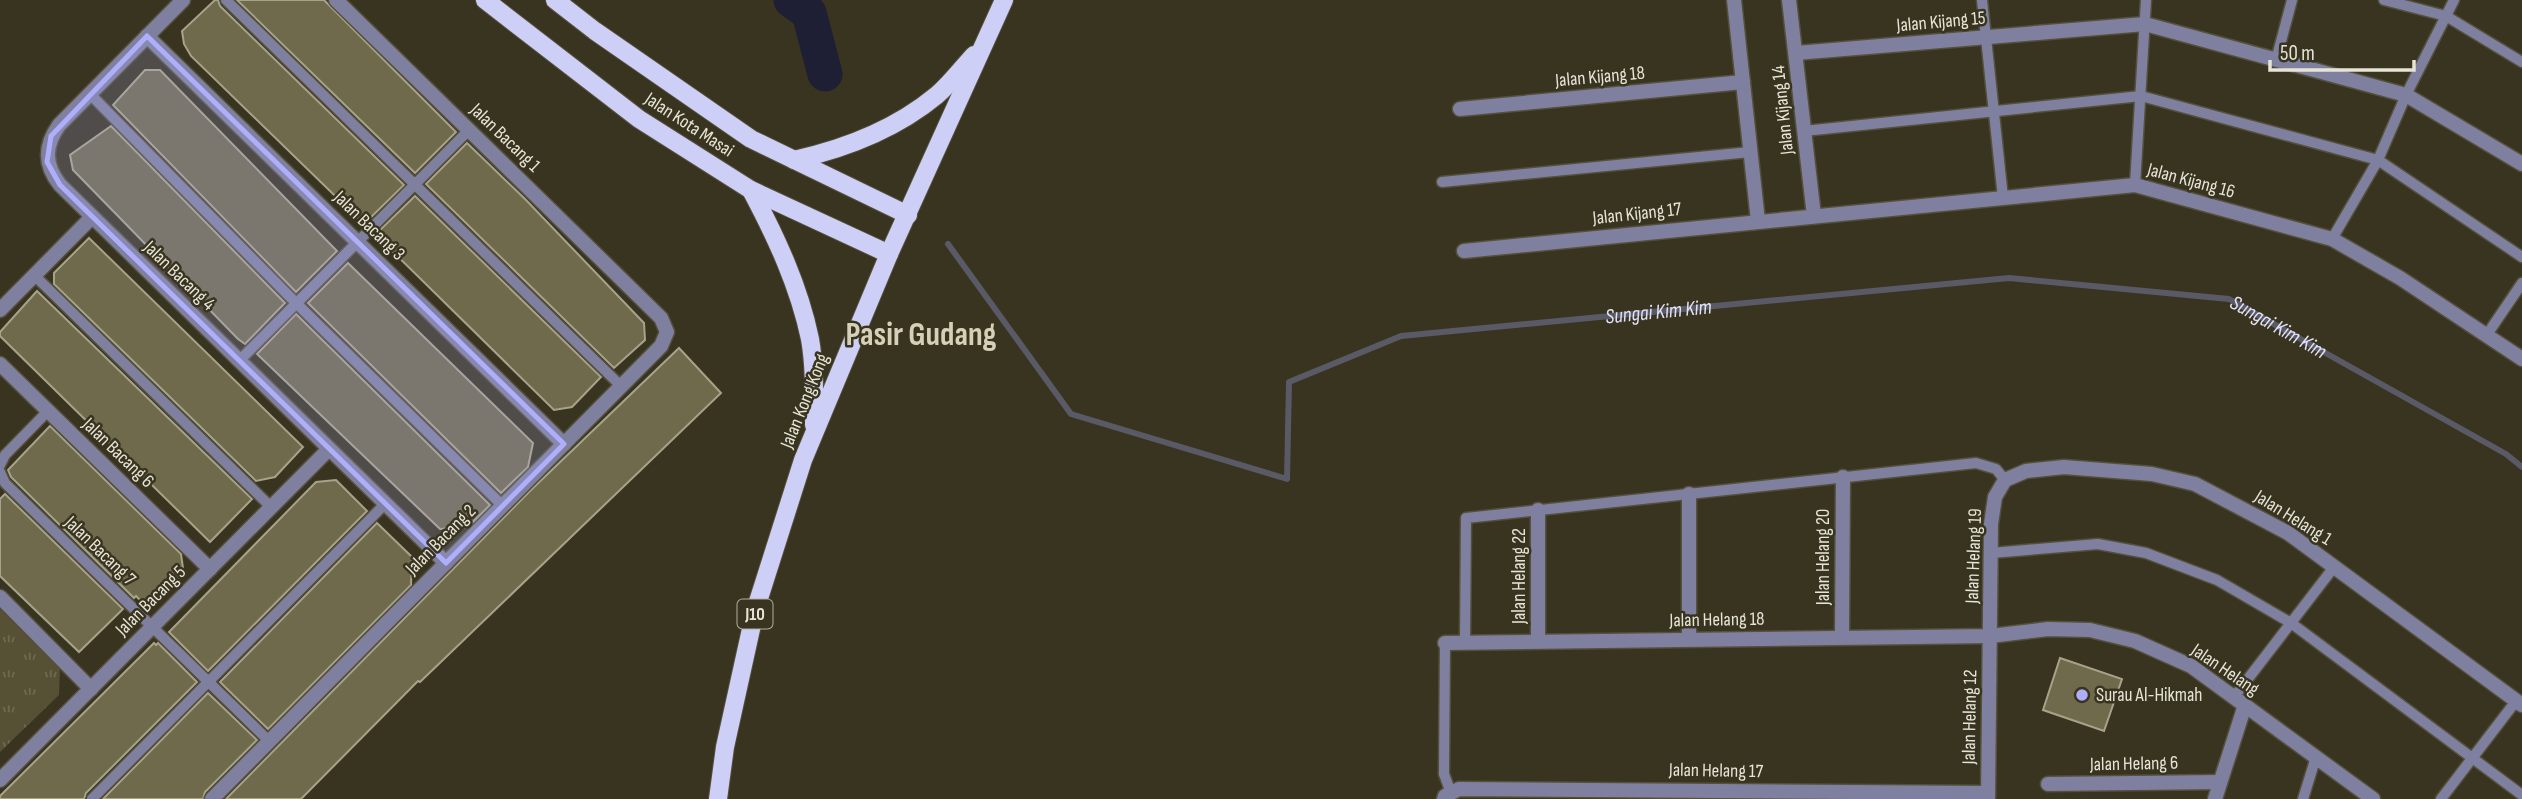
<svg xmlns="http://www.w3.org/2000/svg" width="2522" height="799" viewBox="0 0 2522 799" font-family="'Sofia Sans Condensed',sans-serif">
<style>
.park{fill:url(#park-tufts)}
.lines{fill:none;stroke-linecap:round;stroke-linejoin:round}
.stream{stroke:#5a5966;stroke-width:6}
.river{stroke:#1e1e35;stroke-width:35}
.building{fill:#706a4c;stroke:#a7a28a;stroke-width:2}
.lane-casing{stroke:#54503c;stroke-width:13}
.street-casing{stroke:#54503c;stroke-width:17}
.primary-casing{stroke:#54503c;stroke-width:20}
.lane{stroke:#7f809f;stroke-width:10}
.street{stroke:#7f809f;stroke-width:14}
.primary{stroke:#cecff6;stroke-width:18}
.marked{fill:#aeaefa;fill-opacity:0.2;stroke:#aeaefa;stroke-width:5;stroke-linejoin:round}
.poi-dot{fill:#aeaefa;stroke:#38341f;stroke-width:2.5}
.labels{text-anchor:middle;dominant-baseline:central;stroke-width:5;stroke-linejoin:round;paint-order:stroke}
.shield{fill:#38341f;stroke:#b2afa0;stroke-width:2}
.shield-label{font-size:18px;font-weight:bold;fill:#e6e4d7}
.street-label{font-size:19px;fill:#e6e4d7;stroke:#38341f}
.poi-label{font-size:19px;fill:#e6e4d7;stroke:#38341f;text-anchor:start}
.water-label{font-size:21px;font-style:italic;fill:#e1e2f8;stroke:#38341f}
.town-label{font-size:33px;font-weight:bold;fill:#d5d0b7;stroke:#38341f}
</style>
<defs>
<pattern id="park-tufts" width="24" height="20" patternUnits="userSpaceOnUse" patternTransform="scale(1.75)"><rect width="24" height="20" fill="#565035"/><path d="M3 7l-1-3M5 7V3M7 7l1-3M15 17l-1-3M17 17v-4M19 17l1-3" fill="none" stroke="#6e6952"/></pattern>
</defs>
<rect width="100%" height="100%" fill="#38341f"/>
<path class="park" d="M0 609 60 667 59 695 0 752Z"/>
<g class="lines">
<path class="stream" id="s1" d="M948 244 1071 414 1287 479 1289 382 1401 336 2009 278 2229 299 2506 454 2522 467"/>
<path class="river" d="M791 0 809 13 825 74"/>
</g>
<g class="building">
<path d="M215 0H218L220 6 404 185 364 224 191 56 184 44 182 31Z"/>
<path d="M237 0H324L456 132 415 173Z"/>
<path d="M145 70H160L337 251 296 292 113 105Z"/>
<path d="M111 126 285 303 245 344 238 339 73 170 70 155Z"/>
<path d="M467 143 525 199 644 323 645 340 614 368 426 184Z"/>
<path d="M415 196 601 377 572 407 554 410 380 239 379 231Z"/>
<path d="M89 238 303 447 275 477 256 481 54 284V273Z"/>
<path d="M348 263 533 443 528 467 501 493 308 303Z"/>
<path d="M37 291 252 499 210 542 0 336V332Z"/>
<path d="M296 314 490 505 468 527 440 529 257 354Z"/>
<path d="M679 348 721 393 420 682 418 681 301 799H226L531 490Z"/>
<path d="M50 426 181 554 184 575 148 608 136 596 134 598 11 477 8 470Z"/>
<path d="M336 480 367 511 208 671 169 632 316 482Z"/>
<path d="M5 494 123 609 79 652 0 576V499Z"/>
<path d="M377 523 412 557 411 585 268 729 220 682Z"/>
<path d="M154 643 156 645 158 643 197 682 86 793 84 799H0V796Z"/>
<path d="M2060 658 2122 679 2104 731 2043 710Z"/>
<path d="M208 693 257 740 205 792 203 799H103Z"/>
</g>
<g class="lines">
<defs>
<g id="lane">
<path d="M226 0 621 386"/>
<path d="M1982 0 2003 198"/>
<path d="M2384 0 2446 16 2522 62"/>
<path d="M2276 60 2292 0"/>
<path d="M90 94 297 304 503 506"/>
<path d="M1804 131 2141 96 2378 160 2522 257"/>
<path d="M1442 182 1750 152"/>
<path d="M2135 185 2146 0"/>
<path d="M2332 239 2378 160 2406 95 2454 0"/>
<path d="M35 276 271 507"/>
<path d="M2486 336 2522 283"/>
<path d="M239 361 469 130"/>
<path d="M0 465 5 455 48 411"/>
<path d="M0 472 5 483 269 741"/>
<path d="M1991 553 2098 544 2146 553 2217 580 2291 623 2522 795"/>
<path d="M1465 642 1466 518 1976 463 1996 469 2005 480"/>
<path d="M1445 643 1444 774 1451 793"/>
<path d="M2234 697 2334 567"/>
<path d="M92 799 385 504"/>
<path d="M2303 799 2316 757"/>
<path d="M2441 799 2516 701"/>
</g>
<g id="street">
<path d="M183 0 59 125C44 146 44 165 60 185L446 563"/>
<path d="M1734 0 1758 221"/>
<path d="M1789 0 1814 216"/>
<path d="M147 36 564 444"/>
<path d="M1796 53 2145 24 2406 95 2522 164"/>
<path d="M1460 109 1743 82"/>
<path d="M1464 251 2135 185 2332 239 2400 278 2522 359"/>
<path d="M0 310 92 217"/>
<path d="M0 364 210 569"/>
<path d="M1538 510V641"/>
<path d="M0 597 91 689"/>
<path d="M1842 637 1843 477"/>
<path d="M1689 639V494"/>
<path d="M1445 643 1990 636 2048 629 2090 630 2135 641 2191 666 2373 799"/>
<path d="M0 780 329 449"/>
<path d="M2048 784 2220 782"/>
<path d="M212 799 661 346 667 332 661 318 336 0"/>
<path d="M1444 799 1445 796 1459 789 1988 793"/>
<path d="M1988 799 1991 524 1995 497 2005 480 2026 471 2064 467 2152 474 2195 484 2288 533 2522 705"/>
<path d="M2215 799 2245 705"/>
</g>
<g id="primary">
<path d="M485 0 639 119 751 190 889 254"/>
<path d="M555 0 595 31 751 139 908 215"/>
<path d="M794 160C844 149 896 129 937 95 950 84 962 68 974 55"/>
<path d="M751 190C776 237 799 286 810 339 815 368 814 397 814 425"/>
<path d="M718 799 725 747 755 611 803 460 889 254 1004 0"/>
</g>
</defs>
<use href="#lane" class="lane-casing"/>
<use href="#street" class="street-casing"/>
<use href="#primary" class="primary-casing"/>
<use href="#lane" class="lane"/>
<use href="#street" class="street"/>
<use href="#primary" class="primary"/>
</g>
<path class="marked" d="M147 36 564 444 446 563 60 185 47 162 51 136Z"/>
<circle class="poi-dot" cx="2082" cy="695" r="7"/>
<g class="labels">
<rect class="shield" x="737.5" y="599.5" width="35" height="29" rx="5"/>
<g class="shield-label">
<text x="755" y="614">J10</text>
</g>
<g class="street-label">
<text transform="translate(1941 22) rotate(-5)">Jalan Kijang 15</text>
<text transform="translate(1600 77) rotate(-5)">Jalan Kijang 18</text>
<text transform="translate(1783 110) rotate(-96)">Jalan Kijang 14</text>
<text transform="translate(689 125) rotate(33)">Jalan Kota Masai</text>
<text transform="translate(505 138) rotate(44)">Jalan Bacang 1</text>
<text transform="translate(2191 181) rotate(15)">Jalan Kijang 16</text>
<text transform="translate(1637 214) rotate(-6)">Jalan Kijang 17</text>
<text transform="translate(369 226) rotate(44)">Jalan Bacang 3</text>
<text transform="translate(179 276) rotate(44)">Jalan Bacang 4</text>
<text transform="translate(805 401) rotate(-68)">Jalan Kong Kong</text>
<text transform="translate(118 453) rotate(44)">Jalan Bacang 6</text>
<text transform="translate(2293 518) rotate(32)">Jalan Helang 1</text>
<text transform="translate(441 540) rotate(-45)">Jalan Bacang 2</text>
<text transform="translate(100 551) rotate(44)">Jalan Bacang 7</text>
<text transform="translate(1974 556) rotate(-88)">Jalan Helang 19</text>
<text transform="translate(1823 557) rotate(-90)">Jalan Helang 20</text>
<text transform="translate(1519 576) rotate(-90)">Jalan Helang 22</text>
<text transform="translate(151 601) rotate(-45)">Jalan Bacang 5</text>
<text transform="translate(1717 620) rotate(-1)">Jalan Helang 18</text>
<text transform="translate(2225 670) rotate(34)">Jalan Helang</text>
<text transform="translate(1970 717) rotate(-89)">Jalan Helang 12</text>
<text transform="translate(2134 764) rotate(-1)">Jalan Helang 6</text>
<text transform="translate(1716 771) rotate(1)">Jalan Helang 17</text>
</g>
<g class="poi-label">
<text x="2096" y="695">Surau Al-Hikmah</text>
</g>
<g class="water-label">
<text stroke="none"><textPath href="#s1" startOffset="912">Sungai Kim Kim</textPath></text>
<text stroke="none"><textPath href="#s1" startOffset="1542">Sungai Kim Kim</textPath></text>
</g>
<g class="town-label">
<text x="921" y="335">Pasir Gudang</text>
</g>
</g>
<path d="M2270 60v10h144v-10" fill="none" stroke="#e6e4d7" stroke-width="3.5"/>
<text x="2280" y="60" font-size="21" fill="#e6e4d7" stroke="#38341f" stroke-width="5" paint-order="stroke">50 m</text>
</svg>
